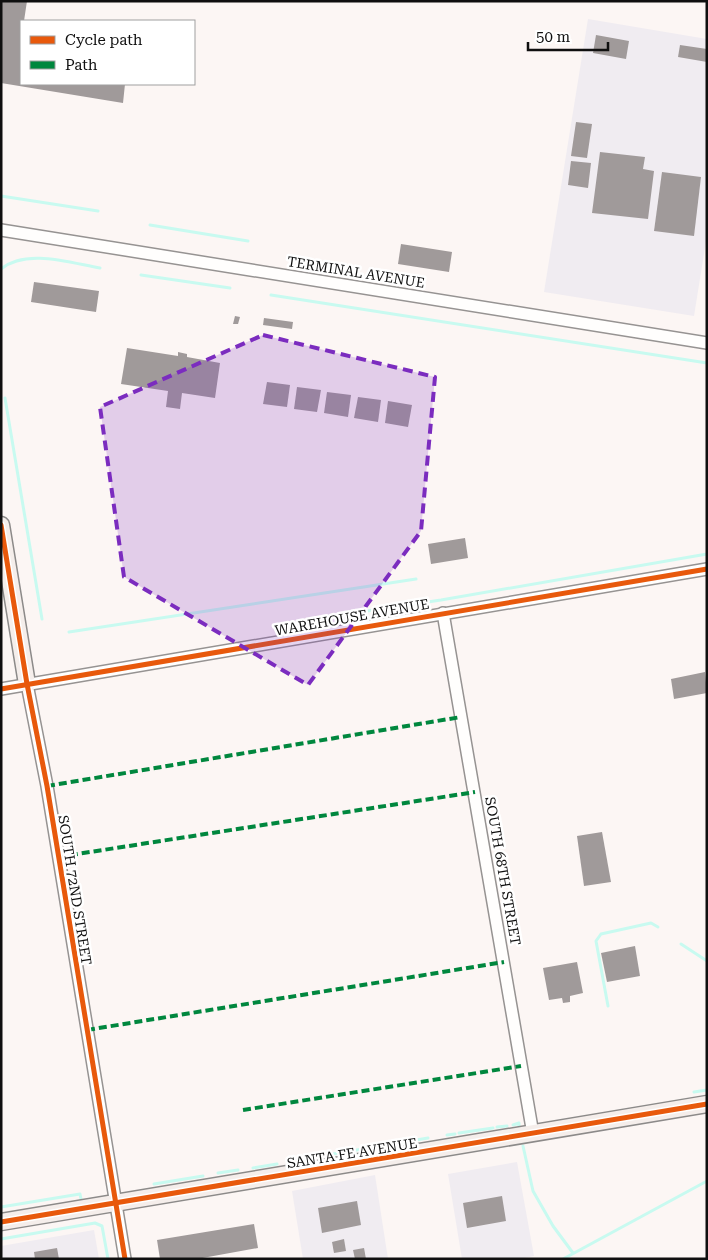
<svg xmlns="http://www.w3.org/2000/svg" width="708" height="1260" viewBox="0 0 708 1260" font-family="'Roboto Serif',serif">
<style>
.industrial{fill:#f0ecf1}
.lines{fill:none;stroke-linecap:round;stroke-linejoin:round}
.stream{stroke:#c8faf0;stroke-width:3}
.building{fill:#a09a9a}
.street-casing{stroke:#969392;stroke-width:14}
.secondary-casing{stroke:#8c8a89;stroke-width:19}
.street{stroke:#fffefd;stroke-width:11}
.secondary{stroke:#f5eeeb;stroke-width:16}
.quiet{stroke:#00873e;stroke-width:4;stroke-dasharray:8 4;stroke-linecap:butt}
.cycleway-casing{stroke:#fff;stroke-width:8}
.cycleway{stroke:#e8590c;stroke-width:5}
.marked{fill:#7b2cbf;fill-opacity:0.2;stroke:#7b2cbf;stroke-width:4;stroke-dasharray:10 6;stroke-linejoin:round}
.labels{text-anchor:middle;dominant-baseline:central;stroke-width:5;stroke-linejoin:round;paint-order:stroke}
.street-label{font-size:14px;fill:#0f0f0f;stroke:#fff}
</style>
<rect width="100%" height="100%" fill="#fcf6f4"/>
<g class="industrial">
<path d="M588 19 707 39V235L694 316 544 292Z"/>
<path d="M517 1162 534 1256 519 1259H462L448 1174Z"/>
<path d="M375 1175 388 1259H303L292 1191Z"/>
<path d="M94 1230 99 1259H1V1246Z"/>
</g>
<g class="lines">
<g class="stream">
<path d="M1 196 98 211"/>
<path d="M150 225 248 241"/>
<path d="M1 269C26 248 71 263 100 268"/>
<path d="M141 275 230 288"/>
<path d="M271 295 707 363"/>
<path d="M5 398 42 619"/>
<path d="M320 618 441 600 707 554"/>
<path d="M69 632 416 579"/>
<path d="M681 944 707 961"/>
<path d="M608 1006 596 941 601 934 651 923 658 927"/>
<path d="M694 1092 707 1090"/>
<path d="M513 1125 519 1123V1126"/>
<path d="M497 1127 507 1126"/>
<path d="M459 1133 493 1128"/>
<path d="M447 1135 455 1134"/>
<path d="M523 1146 533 1191 553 1226 573 1253"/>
<path d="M291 1161 428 1138"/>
<path d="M253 1168 277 1164"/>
<path d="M218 1173 238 1170"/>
<path d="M154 1184 203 1176"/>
<path d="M1 1207 80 1194 81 1199"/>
<path d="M1 1239 95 1223 102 1226 108 1259"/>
<path d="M563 1259 707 1181"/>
</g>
</g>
<g class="building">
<path d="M1 1H27L24 21H21L20 53H21V84H125L123 103 1 83Z"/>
<path d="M596 35 629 41 626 59 593 53Z"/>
<path d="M680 45 707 49V62L678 57Z"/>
<path d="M576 122 592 124 587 158 571 156Z"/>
<path d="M600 152 645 157 643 169 654 171 648 219 592 213Z"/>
<path d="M571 161 591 163 588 188 568 185Z"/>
<path d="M662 172 701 177 694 236 654 231Z"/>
<path d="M401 244 452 252 449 272 398 264Z"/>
<path d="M34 282 99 291 96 312 31 302Z"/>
<path d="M235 316 240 317 238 324H233Z"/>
<path d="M264 318 293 322 292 329 263 325Z"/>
<path d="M127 348 178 356V352L187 354V357L220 363 215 398 182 393 180 409 166 407 168 391 121 384Z"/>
<path d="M267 382 290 385 287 407 263 404Z"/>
<path d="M297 387 321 390 317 412 294 409Z"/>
<path d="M327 392 351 395 348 417 324 413Z"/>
<path d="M358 397 381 400 378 422 354 418Z"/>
<path d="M388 401 412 405 408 427 385 423Z"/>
<path d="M465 538 468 558 431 564 428 544Z"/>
<path d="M705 672 707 693 674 699 671 679Z"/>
<path d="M602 832 611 882 584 886 577 836Z"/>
<path d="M635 946 640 976 607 982 601 953Z"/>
<path d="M577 962 583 993 570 996V1002L563 1003 562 998 549 1000 543 968Z"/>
<path d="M502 1196 506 1221 467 1228 463 1203Z"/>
<path d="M357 1201 361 1225 322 1233 318 1208Z"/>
<path d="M254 1224 258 1248 197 1259H160L157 1240Z"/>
<path d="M344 1239 346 1251 334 1253 332 1242Z"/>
<path d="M57 1248 59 1259H35L34 1252Z"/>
<path d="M364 1248 366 1259H355L353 1250Z"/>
</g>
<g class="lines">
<defs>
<g id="street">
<path d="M1 230 707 343"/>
<path d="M443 613 533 1134"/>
<path d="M27 684 47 786 125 1259"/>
<path d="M1 689 707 569"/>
</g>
<g id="secondary">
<path d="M1 525 27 684"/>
<path d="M1 1222 707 1104"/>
</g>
</defs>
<use href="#street" class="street-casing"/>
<use href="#secondary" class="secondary-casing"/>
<use href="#street" class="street"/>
<use href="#secondary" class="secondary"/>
<g class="quiet">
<path d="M47 786 461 717"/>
<path d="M58 857 475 792"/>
<path d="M87 1030 504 962"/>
<path d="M243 1110 521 1066"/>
</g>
<defs>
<g id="cycleway">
<path d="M1 525 27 684 47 786 125 1259"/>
<path d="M1 689 707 569"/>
<path d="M1 1222 707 1104"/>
</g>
</defs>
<use href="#cycleway" class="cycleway-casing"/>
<use href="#cycleway" class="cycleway"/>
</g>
<path class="marked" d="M263 335 435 377 421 531 308 685 124 577 100 407Z"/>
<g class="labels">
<g class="street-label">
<text transform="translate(356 272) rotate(9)">TERMINAL AVENUE</text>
<text transform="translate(352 617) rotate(-10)">WAREHOUSE AVENUE</text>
<text transform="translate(503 871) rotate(80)">SOUTH 68TH STREET</text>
<text transform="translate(75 890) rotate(81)">SOUTH 72ND STREET</text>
<text transform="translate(352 1153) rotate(-9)">SANTA FE AVENUE</text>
</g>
</g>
<rect width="708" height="1260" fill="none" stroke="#0f0f0f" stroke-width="5"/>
<rect x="20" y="20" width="175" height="65" fill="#ffffff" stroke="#9f9f9f"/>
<rect x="30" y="36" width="25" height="8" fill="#e8590c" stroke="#9f9f9f"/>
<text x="65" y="45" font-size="15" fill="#0f0f0f">Cycle path</text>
<rect x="30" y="61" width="25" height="8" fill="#00873e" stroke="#9f9f9f"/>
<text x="65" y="70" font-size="15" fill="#0f0f0f">Path</text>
<path d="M528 42v8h80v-8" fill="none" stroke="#0f0f0f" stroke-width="2.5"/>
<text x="536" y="42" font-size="15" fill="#0f0f0f" stroke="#ffffff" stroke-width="4" paint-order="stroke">50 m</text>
</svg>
